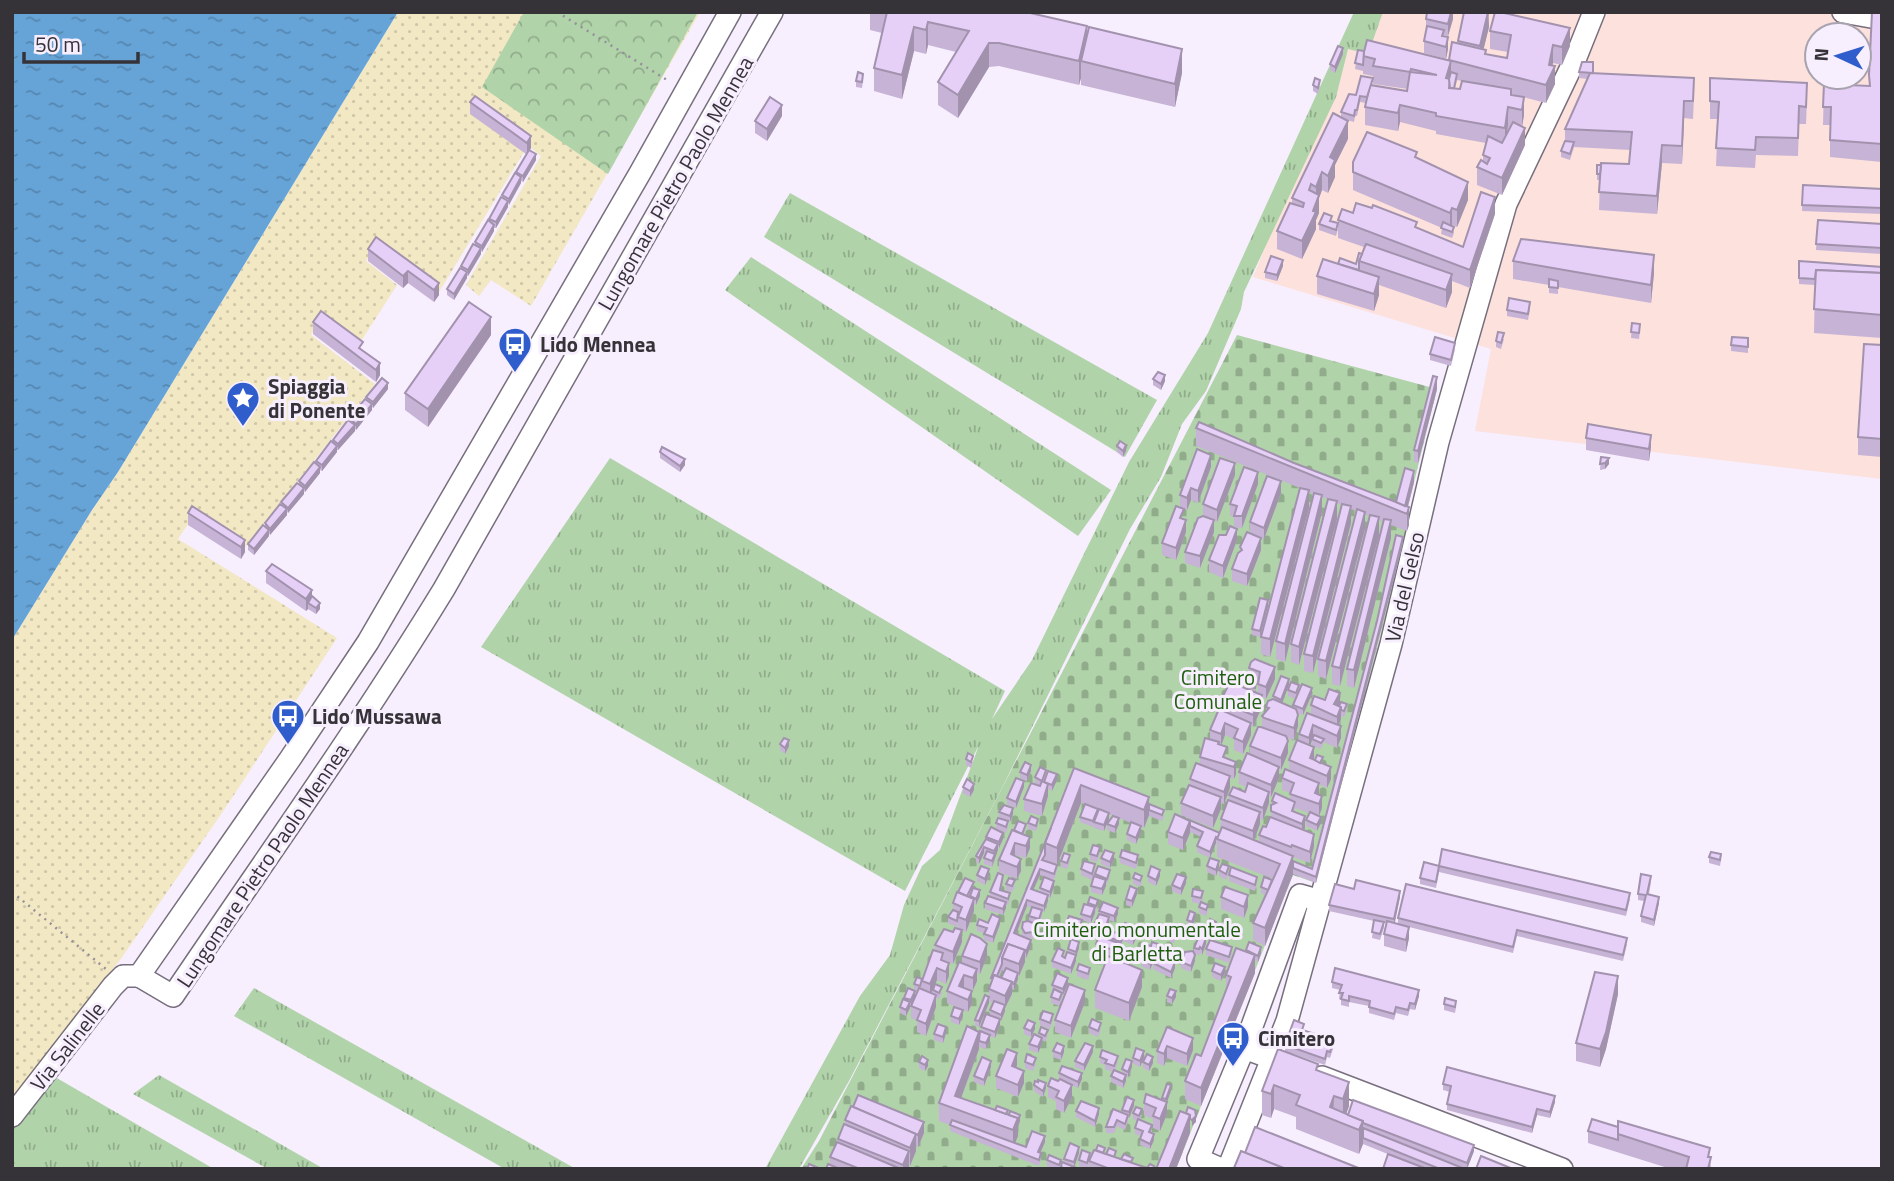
<svg xmlns="http://www.w3.org/2000/svg" width="1894" height="1181" viewBox="0 0 1894 1181" font-family="'Titillium Web',sans-serif">
<style>
.commercial{fill:#fce1dc;fill-rule:evenodd}
.grass{fill:url(#grass-tufts)}
.sand{fill:url(#sand-dots)}
.cemetery{fill:url(#cemetery-stones)}
.park{fill:url(#park-crowns)}
.water{fill:url(#water-ripples)}
.lines{fill:none;stroke-linecap:round;stroke-linejoin:round}
.minor-casing{stroke:#776f7d;stroke-width:24}
.path{stroke:#96909b;stroke-width:2.5;stroke-dasharray:2 5;stroke-linecap:butt}
.minor{stroke:#fff;stroke-width:21}
.wall{fill:#c7b3d5;fill-rule:evenodd}
.shaded-wall{fill:#a292ae}
.building{fill:#e7d0f8;stroke:#a292ae;stroke-width:2}
.labels{text-anchor:middle;dominant-baseline:central;stroke-width:6;stroke-linejoin:round;paint-order:stroke}
.street-label{font-size:21px;fill:#353238;stroke:#f7eefe}
.poi-label{font-size:21px;font-weight:bold;fill:#353238;stroke:#f7eefe;text-anchor:start}
.park-label{font-size:21px;fill:#1d5f0c;stroke:#f7eefe}
</style>
<defs>
<pattern id="grass-tufts" width="24" height="20" patternUnits="userSpaceOnUse" patternTransform="scale(1.75)"><rect width="24" height="20" fill="#b0d3a9"/><path d="M3 7l-1-3M5 7V3M7 7l1-3M15 17l-1-3M17 17v-4M19 17l1-3" fill="none" stroke="#90ac8b"/></pattern>
<pattern id="sand-dots" width="8" height="8" patternUnits="userSpaceOnUse" patternTransform="scale(1.75)"><rect width="8" height="8" fill="#f2e8c3"/><path d="M2 2h.1M6 6h.1" fill="none" stroke="#d0c7a8" stroke-width="1.8" stroke-linecap="round"/></pattern>
<pattern id="cemetery-stones" width="16" height="16" patternUnits="userSpaceOnUse" patternTransform="scale(1.75)"><rect width="16" height="16" fill="#b0d3a9"/><path d="M2 7V4a2 2 0 0 1 4 0v3zM10 15v-3a2 2 0 0 1 4 0v3z" fill="#90ac8b"/></pattern>
<pattern id="park-crowns" width="20" height="18" patternUnits="userSpaceOnUse" patternTransform="scale(1.75)"><rect width="20" height="18" fill="#b0d3a9"/><path d="M2 6a3 3 0 1 1 6 0M12 15a3 3 0 1 1 6 0" fill="none" stroke="#90ac8b"/></pattern>
<pattern id="water-ripples" width="26" height="14" patternUnits="userSpaceOnUse" patternTransform="scale(1.75)"><rect width="26" height="14" fill="#66a4d8"/><path d="M2 4q2-2 4 0t4 0M15 11q2-2 4 0t4 0" fill="none" stroke="#5586b0"/></pattern>
</defs>
<rect width="100%" height="100%" fill="#f7eefe"/>
<path class="commercial" d="M1360 12H1882V479L1475 431 1491 349 1253 277ZM1817 35H1859V77H1817Z"/>
<g class="grass">
<path d="M1354 12H1383L1368 54 1348 49 1336 97 1244 292 1241 309 1206 391 1182 424 1161 477 1130 529 1002 788 849 1081 799 1169H765L860 996 890 955 904 905 922 866 940 850 979 745 905 891 481 647 610 458 1005 691 992 719 1032 660 1129 462 1208 333Z"/>
<path d="M790 193 1157 400 1125 457 764 237Z"/>
<path d="M751 257 1111 490 1078 536 725 290Z"/>
<path d="M254 988 576 1169H505L234 1016Z"/>
<path d="M159 1075 324 1169H268L133 1094Z"/>
<path d="M55 1077 214 1169H17L12 1166V1128Z"/>
</g>
<path class="sand" d="M398 12H700L531 306 491 280 479 296 466 285 541 156 531 148 524 152 439 292 375 248 366 261 397 285 356 349 319 323 311 335 375 384 242 551 192 518 178 539 337 638 224 810 120 960 12 1101V640L92 510 118 472Z"/>
<path class="cemetery" d="M1237 335 1437 389 1404 523 1409 525 1316 883 1293 875 1176 1169H801L819 1141Z"/>
<path class="park" d="M524 12H698L608 174 482 87Z"/>
<path class="water" d="M12 12H398L118 472 92 510 12 640Z"/>
<g class="lines">
<defs>
<g id="minor">
<path d="M1843 12 1882 19"/>
<path d="M139 976 173 996C264 861 359 728 444 589L772 12"/>
<path d="M139 976 290 759 368 642 640 173 730 12"/>
<path d="M1244 1048 1300 895 1321 901"/>
<path d="M1322 1077 1562 1169"/>
<path d="M12 1116 113 986 123 976H139"/>
<path d="M1221 1169 1198 1159 1244 1048 1285 1063"/>
<path d="M1228 1169 1287 1021 1391 644 1438 442 1506 204 1576 57 1594 12"/>
</g>
</defs>
<use href="#minor" class="minor-casing"/>
<g class="path">
<path d="M557 12 667 80"/>
<path d="M12 892 106 969"/>
</g>
<use href="#minor" class="minor"/>
</g>
<g class="wall">
<path d="M870 12H1026L1087 34 1182 73 1175 107 1081 85V78L1079 85 999 66 989 67 958 118 938 105V82L956 52 928 45 926 54 914 51 902 99 874 91V68L882 33 870 30Z"/>
<path d="M1453 12V19L1448 36 1444 35 1448 49 1446 59 1424 53V41L1426 31V19Z"/>
<path d="M1489 12V27L1483 50 1486 54 1507 58 1508 52 1490 49V31L1570 46 1562 65 1553 63 1552 66 1555 84 1546 103 1511 94V95L1524 97V115L1522 126 1525 145 1502 195 1477 185V167L1483 161V155L1486 143 1436 134V131L1400 122 1398 131 1365 125V107L1366 103 1360 102 1357 116H1355L1354 122 1341 118V112L1356 95 1373 84V85L1407 91 1408 89 1373 84V76L1363 74V71L1355 69 1358 50 1449 60 1458 44V41ZM1457 80 1462 81 1460 89H1455Z"/>
<path d="M1882 12V162L1830 157V125H1823L1824 84 1869 86V75Z"/>
<path d="M1343 54 1335 73 1330 70V64Z"/>
<path d="M1579 72 1593 73 1694 96 1693 119 1684 118 1682 164 1662 163 1657 214 1599 210 1600 180H1597V165L1629 164 1631 150 1574 147 1570 160 1561 157V151L1565 141V129L1588 79 1579 78Z"/>
<path d="M863 80 862 88 856 87V81Z"/>
<path d="M1313 85 1320 86 1318 94 1313 91Z"/>
<path d="M1807 100 1806 124H1799L1798 156 1756 155 1755 168 1716 166 1718 119H1710V101Z"/>
<path d="M470 102 531 136V148L530 150 536 160 523 182 521 181V183L508 205V207L496 228H494V231L482 252 481 251V254L468 276H467V278L454 300 447 295V289L461 269V266L475 245V242L489 221V219L502 198V195L516 174V172L526 154 470 114Z"/>
<path d="M782 116 767 141 755 133V121Z"/>
<path d="M1348 139 1335 165V177L1328 193 1322 190 1319 198V213L1316 220V229L1302 259 1277 249V231L1292 204V198Z"/>
<path d="M1417 158 1468 200 1457 227 1452 225 1454 233 1452 238 1441 234 1442 228 1353 190V162Z"/>
<path d="M1803 185 1882 189V214L1802 211Z"/>
<path d="M1353 213 1463 247 1495 214 1470 288 1452 281V292L1446 308 1379 285V295L1374 311 1317 294V276L1338 264H1356L1362 254 1364 247 1338 238V220Z"/>
<path d="M1818 220 1882 224V254L1816 250Z"/>
<path d="M1319 224 1338 229 1336 236 1319 230Z"/>
<path d="M368 249 439 283V295L434 302 408 283 403 288 368 261Z"/>
<path d="M1513 261 1654 273 1651 303 1558 287V294L1549 293V285L1513 279Z"/>
<path d="M1799 261 1882 267V338L1814 333 1815 285 1799 284Z"/>
<path d="M1283 266 1277 281 1265 278V272Z"/>
<path d="M1530 308 1528 320 1507 316V310Z"/>
<path d="M313 322 363 351 380 375 376 382 313 334Z"/>
<path d="M1632 323 1640 330 1639 339 1631 338Z"/>
<path d="M491 335 428 427 405 410V393Z"/>
<path d="M1748 338V353L1731 351V345Z"/>
<path d="M1504 339 1501 349 1496 347V341Z"/>
<path d="M1882 345V457L1858 455V437Z"/>
<path d="M1455 349 1451 366 1430 360V354Z"/>
<path d="M1153 379 1165 381 1161 390 1153 385Z"/>
<path d="M388 389 373 408 372 407V410L356 430 355 429V431L338 450H337V452L322 471 320 470V473L305 492 304 491V494L288 513 287 512V515L270 535 269 533V536L254 555 248 550V544L265 526V523L281 505V502L299 484V481L316 463V461L333 442V440L366 399V397Z"/>
<path d="M1437 389 1418 463 1414 462V450Z"/>
<path d="M1196 428 1294 463 1396 502 1414 482 1408 507 1409 525 1407 531 1391 525V538L1354 688 1347 686V669L1383 522 1379 520V535L1340 686 1332 684V666L1370 516 1365 515V529L1326 679 1318 676V659L1356 511 1351 509V523L1313 673 1304 671V654L1342 505 1337 503V519L1299 665 1291 662V644L1328 499 1322 497V512L1285 662 1276 659V641L1313 494 1309 492V508L1270 657 1261 654V637L1300 488 1196 446Z"/>
<path d="M1586 438 1651 447 1649 461 1586 450Z"/>
<path d="M1117 446 1126 451 1123 457 1117 452Z"/>
<path d="M660 452 685 465 680 472 660 458Z"/>
<path d="M1601 457 1609 464 1605 469 1600 470Z"/>
<path d="M1211 467 1198 503 1191 500 1187 510 1180 507V495Z"/>
<path d="M1235 475 1217 522 1214 521V532L1200 568 1185 563V552L1203 516V504Z"/>
<path d="M1258 484 1242 528 1234 527 1237 540 1223 578 1209 572V560L1226 535 1234 527V517L1230 516V504Z"/>
<path d="M1281 493 1264 539 1261 538V550L1247 586 1232 581V569L1240 552V547L1250 534V522Z"/>
<path d="M188 513 245 540V552L241 559 188 525Z"/>
<path d="M1186 532 1176 560 1162 555V543Z"/>
<path d="M1403 543 1316 883 1293 874 1265 946 1253 940V923L1265 895 1261 893V887L1273 879 1217 857V843H1216L1210 858 1197 852V846L1201 837 1190 832 1183 850 1168 844V832L1175 814 1220 833 1221 819 1229 800V795L1245 792 1247 787 1239 784V772L1250 755V746L1262 727V716L1266 711V707L1273 700V696L1289 685 1282 703 1293 708 1296 699 1288 696V690H1299L1312 694 1303 715 1297 713 1298 726 1294 740 1287 738 1288 753 1281 770 1279 769V778L1271 797 1269 796V803L1263 820 1260 819V824L1254 840 1259 842V835L1266 827 1271 817 1272 801 1290 799V793L1282 790V778L1289 771V760L1299 741V734L1311 714V705H1340L1347 710 1344 717 1341 716V719L1339 725 1341 738 1337 748 1324 742 1321 749 1312 745V740L1310 746 1314 760 1323 764 1331 779 1327 788 1319 784V795L1322 808 1319 816 1321 823 1317 831 1306 826V820L1309 813 1295 808V812L1305 828 1304 830 1314 846 1310 863 1293 857V861L1312 869Z"/>
<path d="M266 571 312 596 320 609 316 614 308 609 306 611 266 583Z"/>
<path d="M1268 606 1260 637 1252 635V629Z"/>
<path d="M1249 668 1275 679 1266 699 1262 697V707L1253 727 1251 726V735L1243 754 1234 750V739L1225 735 1221 745 1227 759 1236 762V774L1234 779 1230 778V788L1224 804 1221 803V809L1213 828 1181 815V803L1190 786V779L1200 764V757L1210 739V730L1220 709V702L1247 689V683L1249 676ZM1255 682 1258 683V693L1255 692Z"/>
<path d="M780 744 789 746 785 754 780 750Z"/>
<path d="M966 759 973 762 971 768 966 765Z"/>
<path d="M1074 768 1149 804 1164 816 1162 821 1149 816 1144 828 1141 826V832L1136 844 1127 840V834L1131 823 1119 818V824L1115 833 1107 830V824L1118 818 1109 814V819L1104 831 1094 828V823L1093 827 1080 822V817L1085 804 1081 803 1057 865V871L1054 880 1040 875 1033 890 1040 892V888L1054 887 1050 898 1048 897V901L1044 912H1042V916L1039 925 1033 923 1034 938 1028 939 1031 946 1026 958 1025 957V962L1019 976H1018L1014 990 1012 989V994L1005 1008V1011L1001 1021 1000 1020V1025L995 1038 990 1036V1041L986 1049 979 1047V1049L961 1098 1008 1114 1020 1121 1018 1127V1136L1015 1143 1026 1147 1045 1142 1040 1153 1041 1159 1039 1166 950 1131V1125L939 1121V1103L979 1032 981 1031V1027L990 1015V1010L993 1003 989 1001V989L991 983V978ZM1027 906 1032 908 1029 916V921L1022 928V934L1023 937 1016 934ZM1002 970 1004 971 1001 978 999 977Z"/>
<path d="M1031 771 1027 781 1020 778V772Z"/>
<path d="M1046 776 1044 782 1057 780 1052 791 1048 789V796L1042 816 1024 811V799L1038 785 1035 783V777Z"/>
<path d="M963 787 974 790 970 797 963 793Z"/>
<path d="M1024 787 1016 808 1007 804V798Z"/>
<path d="M999 812 1013 814 1010 822H1008V827L1006 833 996 829V823L999 818Z"/>
<path d="M1028 823 1038 825 1036 831 1028 829Z"/>
<path d="M1014 830H1026L1024 834 1030 848 1026 858 1015 855 1021 871 1017 879 999 872V860Z"/>
<path d="M986 837 1003 839 999 848 998 847 995 856V860L992 867 984 864V858L986 854 984 853 979 864 976 862V856L986 839Z"/>
<path d="M1100 853 1097 862 1090 860V854Z"/>
<path d="M1120 857 1138 861 1136 869 1120 863Z"/>
<path d="M1709 857 1721 860 1720 866 1709 863Z"/>
<path d="M1101 858 1114 859 1110 868 1101 864Z"/>
<path d="M1061 861H1070L1067 869 1061 867Z"/>
<path d="M1207 866 1219 867 1216 876 1207 872Z"/>
<path d="M1439 866 1630 899 1626 916 1439 872 1436 888 1420 884V878Z"/>
<path d="M1081 869 1095 870 1092 880 1081 875Z"/>
<path d="M1219 870 1229 872 1226 880 1219 876Z"/>
<path d="M1095 874 1110 876 1102 895 1091 892V886Z"/>
<path d="M977 875H989L985 885 977 881Z"/>
<path d="M1229 875 1257 883 1255 891 1229 881Z"/>
<path d="M1148 876H1160L1156 886 1148 882Z"/>
<path d="M1133 878 1142 882 1140 887 1133 884Z"/>
<path d="M1003 881 1001 890 1010 899 1008 905H1006V908L1003 915 985 909V903L990 896V892Z"/>
<path d="M1651 882 1649 894 1659 903 1654 926 1641 922V916L1644 901 1638 900V894Z"/>
<path d="M1186 883 1181 895 1172 891V885Z"/>
<path d="M1006 884 1015 886 1012 892 1006 890Z"/>
<path d="M1406 884 1627 944 1623 961 1517 936 1513 953 1409 927V938L1406 952 1384 946V934L1387 923H1384V928L1380 940 1372 938 1374 921 1329 911V905L1354 889 1400 897 1395 923 1398 924V918Z"/>
<path d="M974 888 980 896 976 905 974 904V911L966 932 962 931V942L953 964 943 960 949 975 946 984 937 980 935 984 942 993 939 999 936 998V1007L926 1036 917 1032V1021L911 1018V1006L918 991 914 990V984L922 979 935 951V945L958 929V921L957 927 948 923V917L953 911V903L958 892Z"/>
<path d="M1137 894 1132 907 1126 905V899Z"/>
<path d="M1192 896 1203 897 1202 902 1208 911 1206 916 1199 913 1200 904 1192 902Z"/>
<path d="M1221 897 1248 907 1244 918 1221 909Z"/>
<path d="M1088 903 1098 906 1091 923 1082 920V926L1077 940 1064 935V929L1081 920V914L1088 905Z"/>
<path d="M1099 911 1118 914 1114 922 1109 920 1105 935 1094 931V925L1099 914Z"/>
<path d="M1195 919 1192 928 1187 926V920Z"/>
<path d="M1000 924 993 943 984 940V933L977 931V925Z"/>
<path d="M1207 928H1216L1213 936 1207 934Z"/>
<path d="M1120 934H1138L1133 945 1123 941 1119 958 1096 950V944L1111 940V938Z"/>
<path d="M1177 934 1174 943 1170 942V936Z"/>
<path d="M1206 944 1202 955 1200 953 1199 955 1194 954V948Z"/>
<path d="M1151 946 1158 948 1170 955 1169 959 1175 968 1171 978 1153 969V963L1157 952 1150 970 1141 966 1143 949Z"/>
<path d="M1079 948 1076 957V961L1071 974 1052 967V961L1064 957 1065 958 1068 952V949Z"/>
<path d="M1206 949 1232 953 1229 963 1206 955Z"/>
<path d="M1246 951 1261 953 1258 962 1255 960V973L1201 1106 1185 1099V1081L1201 1056 1226 990V975Z"/>
<path d="M962 956H987L980 974 977 973V981L973 990 964 987V988L972 1003 968 1012 947 1003V991L962 963Z"/>
<path d="M1195 961 1191 972 1181 968V962Z"/>
<path d="M1077 970 1090 974 1088 980 1077 976Z"/>
<path d="M1212 971 1225 973 1221 981 1212 977Z"/>
<path d="M1332 982 1419 996 1415 1010 1410 1009 1408 1016 1396 1013 1394 1020 1369 1013V1006L1349 1002V1007L1341 1005V999H1339L1340 990 1332 988Z"/>
<path d="M1068 984 1063 995H1062V999L1059 1006 1051 1003V997L1054 992 1052 991V985Z"/>
<path d="M1142 987 1129 1021 1095 1008V990Z"/>
<path d="M1618 994 1606 1049 1600 1067 1576 1061V1043Z"/>
<path d="M1167 996 1176 997 1172 1004 1167 1002Z"/>
<path d="M915 997 911 1006H910L906 1016 900 1013V1007L904 998Z"/>
<path d="M1085 1002 1071 1038 1055 1032V1020Z"/>
<path d="M989 1003 979 1027 975 1026V1020Z"/>
<path d="M1444 1004 1456 1007 1455 1013 1444 1010Z"/>
<path d="M951 1016H963L959 1025 951 1022Z"/>
<path d="M1040 1019 1053 1020 1050 1029 1040 1025Z"/>
<path d="M1089 1027 1101 1029 1098 1037 1089 1033Z"/>
<path d="M1167 1027 1193 1050 1187 1066 1167 1058 1164 1066 1157 1063V1051Z"/>
<path d="M1024 1028 1035 1029 1031 1037 1024 1034Z"/>
<path d="M1304 1031 1334 1046 1330 1058 1327 1057 1325 1065 1285 1051V1045Z"/>
<path d="M946 1033 943 1043 934 1040V1034Z"/>
<path d="M1039 1033 1048 1035 1045 1042 1042 1040V1044L1038 1053 1029 1050V1044L1039 1036Z"/>
<path d="M1278 1049 1318 1071 1349 1106 1346 1114 1474 1151 1467 1169 1433 1156 1465 1169H1383L1405 1161 1363 1144 1359 1154 1296 1129V1117L1274 1109 1271 1118 1262 1115V1091Z"/>
<path d="M1053 1051 1064 1052 1061 1060 1053 1057Z"/>
<path d="M1093 1052 1084 1071 1075 1067V1061Z"/>
<path d="M1100 1057 1118 1062 1115 1070 1122 1073V1069L1132 1067 1128 1078 1126 1077V1081L1123 1088 1111 1082V1076L1113 1072 1105 1069V1065L1100 1063Z"/>
<path d="M1144 1057 1140 1067 1133 1064V1058Z"/>
<path d="M919 1062 928 1066 925 1071 919 1068Z"/>
<path d="M1025 1062 1036 1064 1033 1071 1025 1068Z"/>
<path d="M1143 1062 1153 1063 1149 1071 1143 1068Z"/>
<path d="M1017 1065 1016 1068 1024 1083 1018 1097 996 1088V1076Z"/>
<path d="M991 1067 984 1086 974 1082V1076Z"/>
<path d="M1059 1073 1082 1079 1078 1088 1060 1080 1072 1097 1064 1113 1056 1109V1101L1048 1097V1086L1058 1081 1060 1079H1059Z"/>
<path d="M1443 1084 1555 1102 1550 1118 1537 1115 1532 1133 1447 1110V1104L1450 1092 1443 1090Z"/>
<path d="M1034 1085 1046 1088 1043 1097 1034 1091Z"/>
<path d="M1171 1091 1166 1102 1167 1114 1160 1131 1153 1128V1119L1144 1115V1103L1162 1100V1098Z"/>
<path d="M1134 1106 1129 1118H1128V1121L1125 1130 1117 1126 1114 1133H1106V1127L1122 1113V1110Z"/>
<path d="M1076 1111 1099 1114 1095 1127 1076 1117Z"/>
<path d="M1133 1113 1142 1115 1140 1120 1152 1131 1151 1133 1154 1140 1150 1149 1140 1145 1141 1136 1135 1134V1128L1137 1121 1133 1119Z"/>
<path d="M1592 1119 1710 1157 1711 1169H1671L1588 1143V1131Z"/>
<path d="M845 1120 924 1133 918 1147 916 1146V1151L910 1166 909 1165V1169H826L830 1165V1157L838 1143V1139L845 1125Z"/>
<path d="M1079 1153 1074 1167 1079 1169H1061L1064 1163V1159Z"/>
<path d="M1105 1153 1147 1168 1155 1169H1089V1164L1087 1169 1079 1166V1160L1090 1158Z"/>
<path d="M1047 1160 1061 1166 1060 1169H1054L1047 1166Z"/>
</g>
<g class="shaded-wall">
<path d="M1451 12H1453V19L1448 36V24Z"/>
<path d="M1488 12 1489 27 1480 64V46Z"/>
<path d="M928 22V45L926 54V30Z"/>
<path d="M1087 26V50L1081 61V78L1079 85V61Z"/>
<path d="M914 27V51L902 99V75Z"/>
<path d="M1570 28V46L1562 65V47Z"/>
<path d="M1448 37V49L1446 59V47Z"/>
<path d="M989 43V67L958 118V95Z"/>
<path d="M1553 45V63L1550 77 1555 66V84L1546 103V85Z"/>
<path d="M1343 48V54L1335 73V67Z"/>
<path d="M1182 49V73L1175 107V84Z"/>
<path d="M1451 61V78H1446Z"/>
<path d="M1524 97V115L1522 127V110Z"/>
<path d="M1684 101V118L1682 164V146Z"/>
<path d="M782 105V116L767 141V129Z"/>
<path d="M1400 105V122L1398 131V113Z"/>
<path d="M1508 107V125L1505 146V128Z"/>
<path d="M1348 121V139L1335 165V177L1328 193V176L1330 157Z"/>
<path d="M1525 128V145L1502 195V178Z"/>
<path d="M531 136V148L527 155V143Z"/>
<path d="M1662 145V163L1657 214V196Z"/>
<path d="M536 154V160L523 182V176Z"/>
<path d="M1322 172V190L1319 198V213L1316 220V229L1302 259V241L1316 202V187Z"/>
<path d="M521 177V183L509 205V199Z"/>
<path d="M1468 182V200L1457 227V210Z"/>
<path d="M1495 197V214L1470 288V270Z"/>
<path d="M508 201V207L496 228V222Z"/>
<path d="M1452 208V225L1450 231V213Z"/>
<path d="M494 225V231L482 252V246Z"/>
<path d="M481 248V254L468 276V270Z"/>
<path d="M1654 255V273L1651 303V285Z"/>
<path d="M1283 260V266L1277 281V275Z"/>
<path d="M408 271V283L403 288V276Z"/>
<path d="M467 272V278L454 300V294Z"/>
<path d="M1452 274V292L1446 308V290Z"/>
<path d="M1379 277V295L1374 311V294Z"/>
<path d="M439 283V295L434 302V290Z"/>
<path d="M491 317V335L428 427V409Z"/>
<path d="M380 363V375L376 382V370Z"/>
<path d="M1165 375V381L1161 390V384Z"/>
<path d="M1437 377V389L1418 463V451Z"/>
<path d="M388 383V389L373 408V402Z"/>
<path d="M372 404V410L356 430V424Z"/>
<path d="M355 425V431L338 450V444Z"/>
<path d="M1651 435V447L1649 461V449Z"/>
<path d="M1126 445V451L1123 457V451Z"/>
<path d="M337 446V452L322 471V465Z"/>
<path d="M1211 455V467L1198 503V491Z"/>
<path d="M1609 458V464L1605 469V463Z"/>
<path d="M685 459V465L680 472V466Z"/>
<path d="M1235 463V475L1217 522V510Z"/>
<path d="M320 467V473L305 492V486Z"/>
<path d="M1414 471V482L1406 513 1404 509Z"/>
<path d="M1258 472V484L1242 528V516Z"/>
<path d="M1281 481V493L1264 539V528Z"/>
<path d="M304 488V494L288 513V508Z"/>
<path d="M1191 488V500L1187 510V498Z"/>
<path d="M1309 490V508L1270 657V639Z"/>
<path d="M1322 495V512L1285 662V644Z"/>
<path d="M1337 501V519L1299 665V647Z"/>
<path d="M1351 506V523L1313 673V656Z"/>
<path d="M1409 507V525L1407 531V514Z"/>
<path d="M287 509V515L270 535V529Z"/>
<path d="M1365 512V529L1326 679V661Z"/>
<path d="M1379 517V535L1340 686V668Z"/>
<path d="M1186 520V532L1176 560V548Z"/>
<path d="M1214 520V532L1200 568V556Z"/>
<path d="M1391 520V538L1354 688V670Z"/>
<path d="M1237 529V540L1223 578V566Z"/>
<path d="M269 530V536L254 555V549Z"/>
<path d="M1403 537V543L1316 883V877Z"/>
<path d="M1261 538V550L1247 586V574Z"/>
<path d="M245 540V552L241 559V547Z"/>
<path d="M312 590V602L308 603V609L306 611V599Z"/>
<path d="M1268 600V606L1260 637V631Z"/>
<path d="M320 603V609L316 614V608Z"/>
<path d="M1275 667V679L1266 699V687Z"/>
<path d="M1289 679V685L1281 706V700Z"/>
<path d="M1312 688V694L1303 715V709Z"/>
<path d="M1340 693V705L1334 716V704Z"/>
<path d="M1262 695V707L1253 727V715Z"/>
<path d="M1341 707V719L1337 729V717Z"/>
<path d="M1298 715V726L1294 740V728Z"/>
<path d="M1225 723V735L1221 746V734Z"/>
<path d="M1251 723V735L1243 754V742Z"/>
<path d="M1313 725V737L1309 750V738Z"/>
<path d="M1341 726V738L1337 748V736Z"/>
<path d="M789 740V746L785 754V748Z"/>
<path d="M1288 741V753L1281 770V758Z"/>
<path d="M1314 747V759L1310 770V758Z"/>
<path d="M1236 762V774L1234 779V767Z"/>
<path d="M1031 765V771L1027 781V775Z"/>
<path d="M1279 767V778L1271 797V785Z"/>
<path d="M1331 767V779L1327 788V776Z"/>
<path d="M1057 774V780L1052 791V785Z"/>
<path d="M1230 776V788L1224 804V792Z"/>
<path d="M1024 781V787L1016 808V802Z"/>
<path d="M1319 783V795L1315 793Z"/>
<path d="M974 784V790L970 797V791Z"/>
<path d="M1048 784V796L1042 816V804Z"/>
<path d="M1081 785V803L1057 865V848Z"/>
<path d="M1269 792V803L1263 820V808Z"/>
<path d="M1322 796V808L1319 816V804Z"/>
<path d="M1149 797V815L1144 828V810Z"/>
<path d="M1221 797V809L1213 828V816Z"/>
<path d="M1013 808V814L1010 822V816Z"/>
<path d="M1260 812V824L1253 843V831Z"/>
<path d="M1109 813V819L1104 831V825Z"/>
<path d="M1305 816V828L1302 836V824Z"/>
<path d="M1321 817V823L1317 831V825Z"/>
<path d="M1119 818V824L1115 833V827Z"/>
<path d="M1190 821V833L1183 850V838Z"/>
<path d="M1141 826V832L1136 844V838Z"/>
<path d="M1003 833V839L999 848V842Z"/>
<path d="M1314 834V846L1310 863V852Z"/>
<path d="M1030 837V848L1026 858V846Z"/>
<path d="M1216 837V843L1210 858V852Z"/>
<path d="M1015 843V855L1011 866V854Z"/>
<path d="M998 844V850L992 867 994 851Z"/>
<path d="M984 847V853L979 864V858Z"/>
<path d="M1114 853V859L1110 868V862Z"/>
<path d="M1293 856V874L1265 946V928Z"/>
<path d="M1021 859V871L1017 879V867Z"/>
<path d="M1219 861V867L1216 876V870Z"/>
<path d="M989 869V875L985 885V879Z"/>
<path d="M1040 869V875L1031 895V889Z"/>
<path d="M1160 870V876L1156 886V880Z"/>
<path d="M1186 877V883L1181 895V889Z"/>
<path d="M1106 880V886L1102 895V889Z"/>
<path d="M1054 881V887L1050 898V892Z"/>
<path d="M1137 889V894L1132 907V901Z"/>
<path d="M980 890V896L976 905V899Z"/>
<path d="M1400 891V897L1394 925V919Z"/>
<path d="M1048 895V901L1044 912V906Z"/>
<path d="M1248 895V907L1244 918V907Z"/>
<path d="M1659 897V903L1654 926V920Z"/>
<path d="M974 899V911L966 932V920Z"/>
<path d="M1027 900V906L1014 939V933Z"/>
<path d="M1006 902V908L1003 915V909Z"/>
<path d="M1095 907V913L1091 923V917Z"/>
<path d="M1118 908V914L1114 922V916Z"/>
<path d="M1195 913V919L1192 928V922Z"/>
<path d="M1109 917V923L1105 935V929Z"/>
<path d="M1000 918V924L993 943V937Z"/>
<path d="M1082 920V926L1077 940V934Z"/>
<path d="M1216 922V928L1213 936V930Z"/>
<path d="M1409 927V938L1406 952V940Z"/>
<path d="M1138 928V934L1133 945V939Z"/>
<path d="M962 930V942L953 964V952Z"/>
<path d="M1206 938V944L1202 955V949Z"/>
<path d="M1031 940V946L1026 958V952Z"/>
<path d="M1079 942V948L1076 957V961L1071 974V968Z"/>
<path d="M987 944V956L980 974V962Z"/>
<path d="M1158 944V950L1150 970V964Z"/>
<path d="M1261 947V953L1258 962V956Z"/>
<path d="M1025 950V962L1019 976V964Z"/>
<path d="M1195 955V961L1191 972V966Z"/>
<path d="M1255 955V973L1201 1106V1088Z"/>
<path d="M1175 962V968L1171 978V972Z"/>
<path d="M949 963V975L946 984V972Z"/>
<path d="M1225 967V973L1221 981V975Z"/>
<path d="M937 968V980L930 996V984Z"/>
<path d="M977 969V981L973 990V978Z"/>
<path d="M1142 970V987L1129 1021V1003Z"/>
<path d="M1018 973V979L1014 990V984Z"/>
<path d="M964 975V987L959 998V986Z"/>
<path d="M1618 976V994L1606 1049 1600 1067V1049Z"/>
<path d="M1068 978V984L1063 995V989Z"/>
<path d="M1012 982V994L1005 1008V996Z"/>
<path d="M1085 990V1002L1071 1038V1026Z"/>
<path d="M1419 990V996L1415 1010V1004Z"/>
<path d="M915 991V997L911 1006V1000Z"/>
<path d="M972 991V1003L968 1012V1000Z"/>
<path d="M1176 991V997L1172 1004V998Z"/>
<path d="M936 995V1007L926 1036V1024Z"/>
<path d="M989 997V1003L979 1027V1021Z"/>
<path d="M910 1002V1008L906 1016V1010Z"/>
<path d="M1005 1005V1011L1001 1021V1015Z"/>
<path d="M963 1010V1016L959 1025V1019Z"/>
<path d="M1000 1019V1025L995 1038V1032Z"/>
<path d="M1035 1023V1029L1031 1037V1031Z"/>
<path d="M946 1027V1033L943 1043V1037Z"/>
<path d="M979 1032V1049L957 1109 955 1096Z"/>
<path d="M990 1035V1041L986 1049V1043Z"/>
<path d="M1042 1038V1044L1038 1053V1047Z"/>
<path d="M1193 1038V1050L1187 1066V1054Z"/>
<path d="M1064 1046V1052L1061 1060V1054Z"/>
<path d="M1093 1046V1052L1084 1071V1065Z"/>
<path d="M1167 1046V1058L1164 1066V1054Z"/>
<path d="M1144 1051V1057L1140 1067V1061Z"/>
<path d="M1017 1053V1065L1012 1078V1066Z"/>
<path d="M1153 1057V1063L1149 1071V1065Z"/>
<path d="M928 1060V1066L925 1071V1065Z"/>
<path d="M991 1061V1067L984 1086V1080Z"/>
<path d="M1132 1061V1067L1128 1078V1072Z"/>
<path d="M1024 1071V1083L1018 1097V1085Z"/>
<path d="M1082 1073V1079L1078 1088V1082Z"/>
<path d="M1126 1075V1081L1123 1088V1082Z"/>
<path d="M1349 1082V1106L1343 1123V1099Z"/>
<path d="M1046 1083V1088L1043 1097V1091Z"/>
<path d="M1072 1085V1097L1064 1113V1101Z"/>
<path d="M1171 1085V1091L1166 1105V1099Z"/>
<path d="M1274 1085V1109L1271 1118V1094Z"/>
<path d="M1334 1096 1333 1120 1330 1107Z"/>
<path d="M1555 1096V1102L1550 1118V1112Z"/>
<path d="M1134 1100V1106L1129 1118V1112Z"/>
<path d="M1167 1102V1114L1160 1131V1119Z"/>
<path d="M1099 1108V1114L1095 1127V1121Z"/>
<path d="M1537 1109V1115L1532 1133V1127Z"/>
<path d="M1020 1115V1121L1018 1127V1136L1013 1148V1130L1018 1118Z"/>
<path d="M1190 1115V1133L1176 1169H1169Z"/>
<path d="M1196 1116V1122L1192 1126V1120Z"/>
<path d="M1363 1121V1144L1359 1154V1130Z"/>
<path d="M924 1122V1133L918 1147V1135Z"/>
<path d="M916 1134V1151L910 1166V1148Z"/>
<path d="M1154 1134V1140L1150 1149V1144Z"/>
<path d="M1045 1136V1142L1038 1158V1152Z"/>
<path d="M1474 1145V1151L1467 1169V1163Z"/>
<path d="M1079 1147V1153L1074 1168V1162Z"/>
<path d="M909 1151V1168L903 1169V1165Z"/>
</g>
<g class="building">
<path d="M887 12H1026L1087 26 1079 61 999 43H989L958 95 938 82 969 31 928 22 926 30 914 27 902 75 874 68Z"/>
<path d="M1427 12H1451L1448 24 1426 19Z"/>
<path d="M1464 12H1488L1480 46 1458 41Z"/>
<path d="M1495 12H1500L1570 28 1562 47 1553 45 1549 65 1555 66 1546 85 1449 60 1452 42 1486 50 1485 54 1507 58 1511 35 1490 31Z"/>
<path d="M1872 12H1882V144L1830 140 1831 107H1823L1824 84 1870 86 1869 75Z"/>
<path d="M1427 26 1444 30 1442 36 1448 37 1446 47 1424 41Z"/>
<path d="M1089 27 1182 49 1175 84 1081 61Z"/>
<path d="M1367 40 1451 61 1446 78 1450 79 1449 88 1460 89 1462 81 1511 89V95L1524 97 1522 110 1508 107 1505 128 1436 116V113L1400 105 1398 113 1365 107 1370 85 1407 91 1410 72 1437 75 1411 69 1410 72 1373 66 1375 59 1363 56Z"/>
<path d="M1338 46 1343 48 1335 67 1330 64Z"/>
<path d="M1358 50 1364 51 1363 65 1355 63Z"/>
<path d="M1582 62H1593V73L1579 72Z"/>
<path d="M858 72 863 74 862 82 856 81Z"/>
<path d="M1451 72 1457 74 1454 88H1450L1449 79Z"/>
<path d="M1590 73 1694 78 1693 101H1684L1682 146 1662 145 1657 196 1599 192 1601 163 1629 164 1632 132 1565 129Z"/>
<path d="M1361 76 1373 78 1367 97 1360 96 1357 110H1355L1354 116 1341 112 1349 94 1356 95Z"/>
<path d="M1315 78 1320 80 1318 88 1313 85Z"/>
<path d="M1710 78 1807 83 1806 107 1799 106 1798 138 1756 137 1755 150 1716 148 1719 102 1710 101Z"/>
<path d="M475 96 531 136 527 143 470 102Z"/>
<path d="M770 97 782 105 767 129 755 121Z"/>
<path d="M1333 113 1348 121 1330 157 1335 160 1328 176 1322 172 1316 187 1311 184 1309 190 1319 195 1313 211 1316 212 1302 241 1277 231 1290 203 1303 207 1304 203 1292 198Z"/>
<path d="M1513 122 1525 128 1502 178 1477 167 1481 160 1487 164 1490 158 1483 155 1488 136 1502 143Z"/>
<path d="M1367 132 1417 152 1415 157 1468 182 1457 210 1452 208 1450 213 1353 172V162Z"/>
<path d="M1565 141 1574 142 1570 154 1561 151Z"/>
<path d="M529 150 536 154 523 176 516 172Z"/>
<path d="M1597 165H1601L1600 174H1597Z"/>
<path d="M515 173 521 177 509 199 502 195Z"/>
<path d="M1803 185 1882 189V208L1802 205Z"/>
<path d="M1481 192 1495 197 1470 270 1338 220 1342 209 1353 213 1356 203 1372 208 1373 205 1417 222 1415 227 1463 247Z"/>
<path d="M501 197 508 201 496 222 489 219Z"/>
<path d="M1324 213 1332 216 1330 221 1338 223 1336 230 1319 224Z"/>
<path d="M488 220 494 225 482 246 475 242Z"/>
<path d="M1818 220 1882 224V248L1816 244Z"/>
<path d="M1443 222 1454 227 1452 232 1441 228Z"/>
<path d="M376 237 439 283 434 290 408 271 403 276 368 249Z"/>
<path d="M1521 239 1654 255 1651 285 1513 261Z"/>
<path d="M473 244 481 248 468 270 461 266Z"/>
<path d="M1366 244 1452 274 1446 290 1359 261Z"/>
<path d="M1359 253 1362 254 1359 261V270L1338 264 1340 258 1356 264Z"/>
<path d="M1271 256 1283 260 1277 275 1265 272Z"/>
<path d="M1323 259 1379 277 1374 294 1317 276Z"/>
<path d="M1799 261 1882 267V273L1816 270 1815 279 1799 278Z"/>
<path d="M460 268 467 272 454 294 447 289Z"/>
<path d="M1816 270 1882 273V315L1814 309Z"/>
<path d="M1549 279 1558 281V288L1549 287Z"/>
<path d="M1509 298 1530 302 1528 314 1507 310Z"/>
<path d="M469 302 491 317 428 409 405 393Z"/>
<path d="M321 311 363 342 359 348 380 363 376 370 313 322Z"/>
<path d="M1632 323 1640 324 1639 333 1631 332Z"/>
<path d="M1498 332 1504 333 1501 343 1496 341Z"/>
<path d="M1435 337 1455 343 1451 360 1430 354Z"/>
<path d="M1732 337 1748 338V347L1731 345Z"/>
<path d="M1864 344 1882 345V439L1858 437Z"/>
<path d="M1158 372 1165 375 1161 384 1153 379Z"/>
<path d="M1433 376 1437 377 1418 451 1414 450Z"/>
<path d="M382 378 388 383 373 402 366 397Z"/>
<path d="M365 399 372 404 356 424 349 418Z"/>
<path d="M348 420 355 425 338 444 333 440Z"/>
<path d="M1199 422 1294 463 1409 507 1407 514 1196 428Z"/>
<path d="M1588 424 1651 435 1649 449 1586 438Z"/>
<path d="M331 441 337 446 322 465 316 461Z"/>
<path d="M1120 441 1126 445 1123 451 1117 446Z"/>
<path d="M662 447 685 459 680 466 660 452Z"/>
<path d="M1197 449 1211 455 1198 491 1191 488 1187 498 1180 495Z"/>
<path d="M1601 457 1609 458 1605 463 1600 464Z"/>
<path d="M1220 458 1235 463 1217 510 1203 504Z"/>
<path d="M314 462 320 467 305 486 299 481Z"/>
<path d="M1244 467 1258 472 1242 516H1234L1237 506 1230 504Z"/>
<path d="M1405 468 1414 471 1405 506 1396 502Z"/>
<path d="M1267 476 1281 481 1264 528 1250 522Z"/>
<path d="M297 483 304 488 288 508 281 502Z"/>
<path d="M1300 488 1309 490 1270 639 1261 637Z"/>
<path d="M1314 493 1322 495 1285 644 1276 641Z"/>
<path d="M1328 499 1337 501 1299 647 1291 644Z"/>
<path d="M280 504 287 509 270 529 265 523Z"/>
<path d="M1342 504 1351 506 1313 656 1304 654Z"/>
<path d="M192 506 245 540 241 547 188 513Z"/>
<path d="M1176 506 1184 509 1180 518 1186 520 1176 548 1162 543Z"/>
<path d="M1357 509 1365 512 1326 661 1318 659Z"/>
<path d="M1370 515 1379 517 1340 668 1332 666Z"/>
<path d="M1203 516 1214 520 1200 556 1185 552 1198 518Z"/>
<path d="M1384 519 1391 520 1354 670 1347 669Z"/>
<path d="M263 525 269 530 254 549 248 544Z"/>
<path d="M1230 526 1237 529 1223 566 1209 560 1219 535H1226Z"/>
<path d="M1247 532 1261 538 1247 574 1232 569 1238 553 1242 550 1240 547Z"/>
<path d="M1396 535 1403 537 1316 877 1293 868V861L1312 869 1377 621Z"/>
<path d="M272 564 312 590 306 599 266 571Z"/>
<path d="M312 596 320 603 316 608 308 603Z"/>
<path d="M1260 598 1268 600 1260 631 1252 629Z"/>
<path d="M1255 659 1275 667 1266 687 1258 684 1260 672 1249 668 1251 662Z"/>
<path d="M1248 676 1254 678 1256 683 1255 688 1249 687 1247 683Z"/>
<path d="M1281 676 1289 679 1281 700 1273 696Z"/>
<path d="M1230 682 1262 695 1253 715 1220 702Z"/>
<path d="M1291 682 1299 685 1296 693 1288 690Z"/>
<path d="M1302 684 1312 688 1303 709 1293 705Z"/>
<path d="M1329 689 1340 693 1334 704 1341 707 1337 717 1311 705 1314 696 1325 700Z"/>
<path d="M1273 699 1296 709 1298 715 1294 728 1264 718 1262 716 1269 708 1266 707 1268 701Z"/>
<path d="M1341 702 1347 704 1344 711 1341 710V707L1339 706Z"/>
<path d="M1219 709 1251 723 1243 742 1234 738 1238 729 1225 723 1221 734 1210 730Z"/>
<path d="M1307 713 1341 726 1337 736 1313 725 1309 738 1299 734Z"/>
<path d="M1258 727H1261L1286 736 1288 741 1281 758 1250 746Z"/>
<path d="M1314 735 1324 739 1321 743 1312 739Z"/>
<path d="M784 738 789 740 785 748 780 744Z"/>
<path d="M1205 738 1219 742 1218 744 1227 747 1223 757 1236 762 1234 767 1200 757Z"/>
<path d="M1297 740 1314 747 1310 758 1331 767 1327 776 1289 760Z"/>
<path d="M968 753 973 756 971 762 966 759Z"/>
<path d="M1247 753 1279 767 1271 785 1239 772Z"/>
<path d="M1317 755 1323 757 1320 763 1315 760Z"/>
<path d="M1025 762 1031 765 1027 775 1020 772Z"/>
<path d="M1196 763 1230 776 1224 792 1190 779Z"/>
<path d="M1040 767 1046 770 1042 781 1035 777Z"/>
<path d="M1074 768 1149 797 1144 810 1081 785 1057 848 1045 843Z"/>
<path d="M1285 769 1319 783 1315 793 1322 796 1319 804 1290 794 1294 783 1282 778Z"/>
<path d="M1048 771 1057 774 1052 785 1044 782Z"/>
<path d="M1016 778 1024 781 1016 802 1007 798Z"/>
<path d="M967 779 974 784 970 791 963 787Z"/>
<path d="M1042 781 1048 784 1042 804 1024 799 1031 783 1040 786Z"/>
<path d="M1248 783 1269 792 1263 808 1229 795 1233 787 1245 792Z"/>
<path d="M1189 785 1221 797 1213 816 1181 803Z"/>
<path d="M1275 793 1295 802 1292 811 1305 816 1302 824 1271 811V805L1276 803 1272 801Z"/>
<path d="M1228 800 1260 812 1253 831 1221 819Z"/>
<path d="M1085 804 1098 809 1093 821 1080 817Z"/>
<path d="M1149 804 1164 810 1162 815 1149 810Z"/>
<path d="M1004 805 1013 808 1010 816 999 812Z"/>
<path d="M1099 809 1109 813 1104 825 1094 822Z"/>
<path d="M1310 812 1321 817 1317 825 1306 820Z"/>
<path d="M1175 814 1190 821 1183 838 1168 832Z"/>
<path d="M1031 816 1038 819 1036 826 1028 823Z"/>
<path d="M1113 816 1119 818 1115 827 1107 824Z"/>
<path d="M1270 817 1314 834 1310 852 1292 845 1291 847 1259 835 1263 826 1266 827Z"/>
<path d="M998 818 1008 821 1006 827 996 823Z"/>
<path d="M1187 819 1220 833 1218 838 1216 837 1210 852 1197 846 1203 832 1190 826V821Z"/>
<path d="M1018 821 1026 824 1022 834 1014 830Z"/>
<path d="M1131 822 1141 826 1136 838 1127 834Z"/>
<path d="M991 827 1003 833 999 842 986 837Z"/>
<path d="M1222 827 1293 856 1265 928 1253 923 1280 864 1217 839Z"/>
<path d="M1051 828 1045 843V855L1042 860 1057 865 1054 874 1040 869 1031 889 1048 895 1044 906 1027 900 1014 933 1031 940 1026 952 1024 951 1025 950 1008 944 1002 958V964L997 976 994 975 993 978H991Z"/>
<path d="M1012 830 1030 837 1026 846 1015 843 1011 854 1021 859 1017 867 999 860Z"/>
<path d="M986 839 998 844 994 851 984 847 979 858 976 856Z"/>
<path d="M1093 845 1100 847 1097 856 1090 854Z"/>
<path d="M1442 849 1630 893 1626 910 1439 866 1436 882 1420 878 1424 862 1439 866Z"/>
<path d="M1105 850 1114 853 1110 862 1101 858Z"/>
<path d="M1122 850 1138 855 1136 863 1120 857Z"/>
<path d="M987 851 995 854 992 861 984 858Z"/>
<path d="M1711 852 1721 854 1720 860 1709 857Z"/>
<path d="M1064 853 1070 855 1067 863 1061 861Z"/>
<path d="M1210 858 1219 861 1216 870 1207 866Z"/>
<path d="M1084 861 1095 864 1092 874 1081 869Z"/>
<path d="M1222 864 1229 866 1226 874 1219 870Z"/>
<path d="M981 866 989 869 985 879 977 875Z"/>
<path d="M1098 866 1110 870 1107 879 1095 874Z"/>
<path d="M1151 866 1160 870 1156 880 1148 876Z"/>
<path d="M1231 867 1257 877 1255 885 1229 875Z"/>
<path d="M998 873 1003 875 1000 890 1010 893 1008 899 990 892Z"/>
<path d="M1135 873 1142 876 1140 881 1133 878Z"/>
<path d="M1177 874 1186 877 1181 889 1172 885Z"/>
<path d="M1641 874 1651 876 1647 894 1659 897 1654 920 1641 916 1646 895 1638 894Z"/>
<path d="M1094 876 1106 880 1102 889 1091 886Z"/>
<path d="M1044 877 1054 881 1050 892 1040 888Z"/>
<path d="M1264 877 1272 880 1268 890 1261 887Z"/>
<path d="M965 878 974 882 967 896 958 892Z"/>
<path d="M1009 878 1015 880 1012 886 1006 884Z"/>
<path d="M1356 880 1400 891 1394 919 1329 905 1335 884 1354 889Z"/>
<path d="M1406 884 1627 938 1623 955 1517 930 1513 947 1398 918Z"/>
<path d="M1130 886 1137 889 1132 901 1126 899Z"/>
<path d="M1225 887 1248 895 1244 907 1221 897Z"/>
<path d="M973 888 980 890 976 899 970 896Z"/>
<path d="M1193 889 1203 891 1201 898 1192 896Z"/>
<path d="M957 892 974 899 966 920 958 917 962 907 953 903Z"/>
<path d="M988 896 1006 902 1003 909 985 903Z"/>
<path d="M1090 897 1098 900 1096 906 1088 903Z"/>
<path d="M1103 902 1118 908 1114 916 1099 911Z"/>
<path d="M1201 902 1208 905 1206 910 1199 907Z"/>
<path d="M1084 904 1095 907 1091 917 1081 914Z"/>
<path d="M1032 907 1042 910 1039 919 1029 916Z"/>
<path d="M953 910 958 912 957 921 948 917Z"/>
<path d="M1190 911 1195 913 1192 922 1187 920Z"/>
<path d="M992 914 1000 918 993 937 984 934 987 928 977 925 979 919 988 923Z"/>
<path d="M1099 914 1109 917 1105 929 1094 925Z"/>
<path d="M1069 916 1082 920 1077 934 1064 929Z"/>
<path d="M1210 919 1216 922 1213 930 1207 928Z"/>
<path d="M1374 920 1384 922 1380 934 1372 932Z"/>
<path d="M1028 921 1033 923 1034 932 1025 933 1022 928 1023 922Z"/>
<path d="M1387 921 1409 927 1406 940 1384 934Z"/>
<path d="M1125 923 1138 928 1133 939 1120 934Z"/>
<path d="M1173 927 1177 928 1174 937 1170 936Z"/>
<path d="M955 928 962 930 953 952 935 945 944 929 953 932Z"/>
<path d="M1114 932 1123 935 1121 942 1111 938Z"/>
<path d="M971 934 980 938 987 944 980 962 962 956Z"/>
<path d="M1099 936 1121 944 1119 952 1096 944Z"/>
<path d="M1199 936 1206 938 1202 949 1200 947 1199 949 1194 948Z"/>
<path d="M1071 939 1079 942 1076 952 1068 949Z"/>
<path d="M1210 940 1232 947 1229 957 1206 949Z"/>
<path d="M1152 942 1158 944 1150 964 1141 960 1145 950 1143 949 1144 944 1151 946Z"/>
<path d="M1249 942 1261 947 1258 956 1246 950Z"/>
<path d="M1008 944 1025 950 1019 964 1002 958Z"/>
<path d="M1159 945 1170 949 1168 955 1157 951Z"/>
<path d="M1058 948 1064 951 1062 956 1065 958 1067 952 1076 955 1071 968 1052 961Z"/>
<path d="M1236 948 1255 955 1201 1088 1185 1081 1196 1054 1201 1056 1231 977 1226 975Z"/>
<path d="M933 950 943 953 941 960 949 963 946 972 937 968 930 984 922 981Z"/>
<path d="M1193 951 1195 955 1191 966 1181 962 1185 952Z"/>
<path d="M1156 954 1175 962 1171 972 1153 963Z"/>
<path d="M1108 956 1142 970 1129 1003 1095 990Z"/>
<path d="M959 962 977 969 973 978 964 975 959 986 972 991 968 1000 947 991Z"/>
<path d="M1215 963 1225 967 1221 975 1212 971Z"/>
<path d="M1079 964 1090 968 1088 974 1077 970Z"/>
<path d="M1006 968 1018 973 1014 984 1011 983 1012 982 1001 978Z"/>
<path d="M1335 968 1419 990 1415 1004 1410 1003 1408 1010 1396 1007 1394 1014 1369 1007 1370 1001 1349 996V1001L1341 999 1343 993H1339L1342 985 1332 982Z"/>
<path d="M1595 972 1618 976 1606 1032 1600 1049 1576 1043Z"/>
<path d="M1057 973 1068 978 1063 989 1052 985Z"/>
<path d="M994 975 1012 982 1005 996 989 989Z"/>
<path d="M917 977 922 979 920 986 914 984Z"/>
<path d="M935 984 942 987 939 993 933 990Z"/>
<path d="M1069 984 1085 990 1071 1026 1055 1020Z"/>
<path d="M908 988 915 991 911 1000 904 998Z"/>
<path d="M919 988 936 995 926 1024 917 1020 921 1010 911 1006Z"/>
<path d="M1054 989 1062 993 1059 1000 1051 997Z"/>
<path d="M1170 989 1176 991 1172 998 1167 996Z"/>
<path d="M985 995 989 997 979 1021 975 1020Z"/>
<path d="M1445 998 1456 1001 1455 1007 1444 1004Z"/>
<path d="M903 999 910 1002 906 1010 900 1007Z"/>
<path d="M994 1001 1005 1005 1001 1015 990 1010Z"/>
<path d="M954 1007 963 1010 959 1019 951 1016Z"/>
<path d="M1043 1011 1053 1014 1050 1023 1040 1019Z"/>
<path d="M986 1014 1000 1019 995 1032 981 1027Z"/>
<path d="M1092 1019 1101 1023 1098 1031 1089 1027Z"/>
<path d="M1028 1020 1035 1023 1031 1031 1024 1028Z"/>
<path d="M1294 1020 1304 1024 1302 1030 1334 1040 1330 1052 1327 1051 1325 1059 1285 1045Z"/>
<path d="M938 1024 946 1027 943 1037 934 1034Z"/>
<path d="M967 1026 979 1032 955 1096 1018 1118 1013 1130 939 1103Z"/>
<path d="M1041 1027 1048 1030 1045 1036 1039 1033Z"/>
<path d="M1167 1027 1193 1038 1187 1054 1167 1046 1164 1054 1157 1051Z"/>
<path d="M980 1031 990 1035 986 1043 979 1041Z"/>
<path d="M1034 1034 1042 1038 1038 1047 1029 1044Z"/>
<path d="M1057 1043 1064 1046 1061 1054 1053 1051Z"/>
<path d="M1085 1043 1093 1046 1084 1065 1075 1061Z"/>
<path d="M1136 1048 1144 1051 1140 1061 1133 1058Z"/>
<path d="M1007 1049 1017 1053 1012 1066 1024 1071 1018 1085 996 1076Z"/>
<path d="M1278 1049 1318 1064 1316 1070 1349 1082 1343 1099 1334 1096 1330 1107 1363 1121 1359 1130 1296 1105 1300 1095 1274 1085 1271 1094 1262 1091Z"/>
<path d="M1102 1050 1118 1056 1114 1066 1105 1063 1107 1060 1100 1057Z"/>
<path d="M1027 1054 1036 1058 1033 1065 1025 1062Z"/>
<path d="M1147 1054 1153 1057 1149 1065 1143 1062Z"/>
<path d="M922 1056 928 1060 925 1065 919 1062Z"/>
<path d="M982 1057 991 1061 984 1080 974 1076Z"/>
<path d="M1126 1059 1132 1061 1128 1072 1122 1069Z"/>
<path d="M1062 1066 1082 1073 1078 1082 1059 1073Z"/>
<path d="M1447 1067 1555 1096 1550 1112 1537 1109 1532 1127 1447 1104 1451 1086 1443 1084Z"/>
<path d="M1114 1070 1126 1075 1123 1082 1111 1076Z"/>
<path d="M1051 1078 1058 1081 1060 1079 1072 1085 1064 1101 1056 1097 1059 1091 1048 1086Z"/>
<path d="M1038 1080 1046 1083 1043 1091 1034 1085 1035 1081 1038 1082Z"/>
<path d="M1167 1084 1171 1085 1166 1099 1162 1098Z"/>
<path d="M1146 1094 1167 1102 1160 1119 1153 1116 1156 1108 1144 1103Z"/>
<path d="M858 1095 924 1122 918 1135 853 1107Z"/>
<path d="M1127 1097 1134 1100 1129 1112 1122 1110Z"/>
<path d="M1353 1100 1474 1145 1467 1163 1363 1123V1121L1348 1115Z"/>
<path d="M1081 1101 1099 1108 1095 1121 1076 1111Z"/>
<path d="M851 1106 916 1134 910 1148 845 1120Z"/>
<path d="M997 1106 1008 1110 1006 1114 995 1110Z"/>
<path d="M1136 1107 1142 1109 1139 1116 1133 1113Z"/>
<path d="M1188 1107 1195 1110 1196 1116 1192 1120 1190 1119V1115L1186 1113Z"/>
<path d="M1113 1109 1128 1115 1125 1124 1117 1120 1114 1127H1106Z"/>
<path d="M1010 1111 1020 1115 1018 1121V1118L1009 1115Z"/>
<path d="M1180 1111 1190 1115 1169 1169H1156Z"/>
<path d="M1138 1119 1152 1125 1149 1132 1154 1134 1150 1144 1140 1139 1143 1131 1135 1128Z"/>
<path d="M1592 1119 1618 1127V1140L1588 1131Z"/>
<path d="M952 1120 1026 1147 1032 1131 1045 1136 1038 1152 1041 1153 1039 1160 950 1125Z"/>
<path d="M1618 1121 1710 1148 1708 1157H1711L1708 1169H1686L1689 1157 1618 1134Z"/>
<path d="M844 1124 909 1151 903 1165 838 1139Z"/>
<path d="M1255 1127 1361 1169H1286L1245 1153Z"/>
<path d="M1363 1128 1465 1169H1440L1363 1138Z"/>
<path d="M837 1142 901 1169H860L830 1157Z"/>
<path d="M1070 1143 1079 1147 1074 1162 1064 1159Z"/>
<path d="M1098 1145 1105 1148 1103 1153 1096 1150Z"/>
<path d="M1109 1148 1116 1151 1114 1157 1106 1154Z"/>
<path d="M1082 1150 1090 1153 1087 1163 1079 1160Z"/>
<path d="M1094 1150 1150 1169H1110L1089 1161Z"/>
<path d="M1241 1151 1286 1169H1237L1234 1168Z"/>
<path d="M1124 1154 1133 1158 1131 1162 1121 1159Z"/>
<path d="M1388 1154 1427 1169H1383Z"/>
<path d="M1049 1155 1061 1160 1059 1165 1047 1160Z"/>
<path d="M1481 1156 1513 1169H1476Z"/>
<path d="M1062 1162 1079 1169H1065L1061 1167Z"/>
<path d="M809 1164 821 1169H807Z"/>
<path d="M828 1164 840 1169H826Z"/>
<path d="M1150 1164 1154 1166 1155 1169 1147 1168Z"/>
</g>
<defs>
<symbol id="bus-pin" viewBox="-11 -11 22 30"><path d="M0 17L-7.5 6A9.5 9.5 0 1 1 7.5 6Z" fill="#305dcc" stroke="#f7eefe"/><path d="M-5-6H5V4H4V6H2V4H-2V6H-4V4H-5ZM-3.5-4V0h7V-4ZM-3.5 1.2v1.5H-2V1.2ZM2 1.2v1.5H3.5V1.2Z" fill="#fff"/></symbol>
<symbol id="sight-pin" viewBox="-11 -11 22 30"><path d="M0 17L-7.5 6A9.5 9.5 0 1 1 7.5 6Z" fill="#305dcc" stroke="#f7eefe"/><path d="M0-6L1.8-2.2L6-1.7L2.9 1.2L3.7 5.4L0 3.3L-3.7 5.4L-2.9 1.2L-6-1.7L-1.8-2.2Z" fill="#fff"/></symbol>
</defs>
<g fill-rule="evenodd">
<use href="#bus-pin" x="496" y="325" width="38" height="52"/>
<use href="#sight-pin" x="224" y="379" width="38" height="52"/>
<use href="#bus-pin" x="269" y="697" width="38" height="52"/>
<use href="#bus-pin" x="1214" y="1019" width="38" height="52"/>
</g>
<g class="labels">
<g class="street-label">
<text transform="translate(675 183) rotate(-60)">Lungomare Pietro Paolo Mennea</text>
<text transform="translate(1404 587) rotate(-77)">Via del Gelso</text>
<text transform="translate(262 865) rotate(-56)">Lungomare Pietro Paolo Mennea</text>
<text transform="translate(67 1046) rotate(-52)">Via Salinelle</text>
</g>
<g class="poi-label">
<text x="540" y="344">Lido Mennea</text>
<text x="268" y="386">Spiaggia<tspan x="268" dy="24">di Ponente</tspan></text>
<text x="312" y="716">Lido Mussawa</text>
<text x="1258" y="1038">Cimitero</text>
</g>
<g class="park-label">
<text x="1218" y="677">Cimitero<tspan x="1218" dy="24">Comunale</tspan></text>
<text x="1137" y="929">Cimiterio monumentale<tspan x="1137" dy="24">di Barletta</tspan></text>
</g>
</g>
<rect width="1894" height="1181" fill="none" stroke="#353238" stroke-width="28"/>
<g transform="translate(1838 56) rotate(274)"><circle r="33" fill="#f7eefe" stroke="#a9a3af" stroke-width="2"/>
<path d="M0-5L12 26L0 18L-12 26Z" fill="#305dcc"/>
<text y="-10" font-size="19" font-weight="bold" text-anchor="middle" fill="#353238">N</text>
</g>
<path d="M24 52v10h114v-10" fill="none" stroke="#353238" stroke-width="3.5"/>
<text x="35" y="52" font-size="21" fill="#353238" stroke="#f7eefe" stroke-width="5" paint-order="stroke">50 m</text>
</svg>
